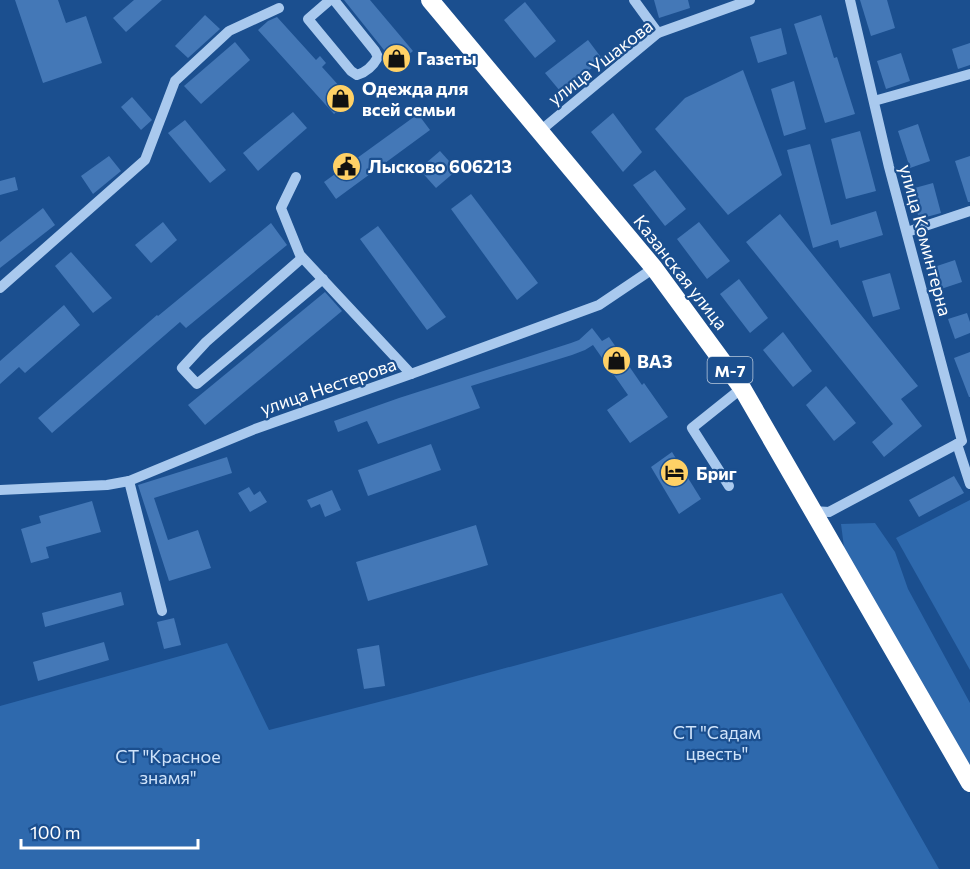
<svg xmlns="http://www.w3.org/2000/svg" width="970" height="869" viewBox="0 0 970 869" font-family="Commissioner,sans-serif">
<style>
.green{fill:#2e69ad}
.building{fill:#4478b7}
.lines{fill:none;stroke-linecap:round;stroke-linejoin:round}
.minor{stroke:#a9c9ee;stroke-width:10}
.highway{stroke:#fff;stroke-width:18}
.labels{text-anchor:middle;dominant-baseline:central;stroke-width:4.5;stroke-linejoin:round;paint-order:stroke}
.shield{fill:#1b4f8f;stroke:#bbcadd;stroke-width:1.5}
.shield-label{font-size:16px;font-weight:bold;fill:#fff}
.poi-label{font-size:18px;font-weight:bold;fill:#fff;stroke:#1b4f8f;text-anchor:start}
.street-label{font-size:18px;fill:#fff;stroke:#1b4f8f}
.park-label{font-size:18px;fill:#cfe3fa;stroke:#1b4f8f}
</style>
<rect width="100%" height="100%" fill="#1b4f8f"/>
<g class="green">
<path d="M970 500V670L896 538Z"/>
<path d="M875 523 895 552 908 589 970 703V767L845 555 841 524Z"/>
<path d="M782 593 939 869H0V706L227 643 269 730 410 694Z"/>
</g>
<g class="building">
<path d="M15 0H58L66 23 86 16 102 63 43 83Z"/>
<path d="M134 0H162L126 32 113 18Z"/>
<path d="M344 0H370L413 51 396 65Z"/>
<path d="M654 0H688L690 8 659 18Z"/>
<path d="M860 0H887L895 28 871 36Z"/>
<path d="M525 2 556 41 535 58 504 20Z"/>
<path d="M205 15 220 29 188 58 175 46Z"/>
<path d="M821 15 834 58 837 57 855 114 825 123 794 24Z"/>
<path d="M277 17 316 60 320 56 326 63 322 67 351 99 334 114 258 30 268 21Z"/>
<path d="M781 28 787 54 758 63 750 37Z"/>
<path d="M588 40 603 60 560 91 545 73Z"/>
<path d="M235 42 250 60 201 104 184 86Z"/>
<path d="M970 43V65L958 69 952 49Z"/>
<path d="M901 53 910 81 886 89 877 61Z"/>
<path d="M743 70 782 175 728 215 655 129 685 98Z"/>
<path d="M794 81 806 129 784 136 771 89Z"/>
<path d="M132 97 152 120 141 130 121 107Z"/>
<path d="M293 112 307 128 258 171 243 153Z"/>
<path d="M613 113 642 152 623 172 591 132Z"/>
<path d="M418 114 430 130 336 199 324 182Z"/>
<path d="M185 120 226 170 210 183 168 133Z"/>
<path d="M918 124 930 161 910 168 898 131Z"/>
<path d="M860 131 876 191 846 199 831 139Z"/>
<path d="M810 144 831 225 876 211 883 235 840 248 838 240 813 248 787 150Z"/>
<path d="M440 151 457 170 436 188 419 169Z"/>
<path d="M109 156 121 171 93 194 81 176Z"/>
<path d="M970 156V202H968L955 161Z"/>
<path d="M655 170 686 209 665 226 633 185Z"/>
<path d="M15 177 18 190 0 195V181Z"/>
<path d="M933 183 941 213 919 219 911 189Z"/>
<path d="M471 194 538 283 517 300 451 209Z"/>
<path d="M43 208 55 225 0 268V242Z"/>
<path d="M780 214 918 386 901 399 922 426 884 457 872 442 893 424 746 242Z"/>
<path d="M163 222 177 240 151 263 135 245Z"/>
<path d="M699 222 730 261 707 279 677 239Z"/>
<path d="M271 223 287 245 186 328 180 322 52 433 38 418 157 315 158 316Z"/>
<path d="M378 226 446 317 427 330 360 239Z"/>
<path d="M71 252 112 298 93 313 55 266Z"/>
<path d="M955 260 962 282 938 290 931 268Z"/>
<path d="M890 273 900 309 873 317 862 281Z"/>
<path d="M739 279 768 318 750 333 720 294Z"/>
<path d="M325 292 342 311 205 425 188 405Z"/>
<path d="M64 305 80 325 25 373 19 367 0 384V361Z"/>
<path d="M967 313 970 322V333L955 339 948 319Z"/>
<path d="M592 328 602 341 609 337 642 385 644 383 668 417 630 443 607 410 628 395 593 345 585 350 572 355 471 386 480 408 378 444 367 421 338 432 334 421 399 398 571 343 579 340Z"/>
<path d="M783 332 812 371 793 387 763 350Z"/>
<path d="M970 352V397H969L954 358Z"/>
<path d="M826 386 856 423 834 441 806 405Z"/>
<path d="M431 444 441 470 368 496 358 470Z"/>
<path d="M672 452 701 499 679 514 651 467Z"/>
<path d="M227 457 232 473 154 498 168 540 198 530 211 568 169 581 138 485Z"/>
<path d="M954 476 964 493 919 517 909 500Z"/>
<path d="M249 487 254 495 260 491 267 502 250 512 238 493Z"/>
<path d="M332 490 341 510 325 517 320 504 311 508 307 500Z"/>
<path d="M92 501 101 532 46 547 49 558 31 563 21 529 41 523 39 516Z"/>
<path d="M476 525 488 565 368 601 356 562Z"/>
<path d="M121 592 124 605 45 627 42 613Z"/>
<path d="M174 618 181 645 164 649 157 622Z"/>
<path d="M104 642 109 660 38 681 33 662Z"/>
<path d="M379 645 385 686 364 689 357 649Z"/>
</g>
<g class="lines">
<g class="minor">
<path d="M330 0 308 19 351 71 357 75C367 72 373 66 378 57L375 51 334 0"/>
<path d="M634 0 658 33"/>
<path d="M850 0 889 167 962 441 957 444 970 484"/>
<path d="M874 101 970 74"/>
<path d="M540 131 658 33 750 0"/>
<path d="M296 177 281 208 300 255 411 374"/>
<path d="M907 232 970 211"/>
<path d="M302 258 206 342 182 368 197 384 323 279"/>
<path d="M0 288 145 160 175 81 229 31 279 8"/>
<path d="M129 481 162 611"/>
<path d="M729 486 692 428 742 388"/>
<path d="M0 490 107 485 129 481 255 429 411 374 599 305 654 268"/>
<path d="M813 511 829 512 957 444"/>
</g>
<path class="highway" d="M430 0 654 268 742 388 970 783"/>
</g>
<defs>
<symbol id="shop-disc" viewBox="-11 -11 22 22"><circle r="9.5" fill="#ffd166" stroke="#1b4f8f"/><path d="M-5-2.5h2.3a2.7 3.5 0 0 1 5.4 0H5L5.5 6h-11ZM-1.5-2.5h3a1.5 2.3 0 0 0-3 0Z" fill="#111"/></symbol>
<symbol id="civic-disc" viewBox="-11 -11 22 22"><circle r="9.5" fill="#ffd166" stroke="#1b4f8f"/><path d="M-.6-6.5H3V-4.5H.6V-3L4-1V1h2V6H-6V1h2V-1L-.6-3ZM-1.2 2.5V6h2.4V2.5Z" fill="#111"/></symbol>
<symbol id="hotel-disc" viewBox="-11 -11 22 22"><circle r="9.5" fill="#ffd166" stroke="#1b4f8f"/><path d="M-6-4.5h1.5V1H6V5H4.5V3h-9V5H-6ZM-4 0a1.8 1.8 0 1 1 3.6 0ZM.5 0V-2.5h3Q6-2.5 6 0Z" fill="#111"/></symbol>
</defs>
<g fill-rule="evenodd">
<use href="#shop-disc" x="380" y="42" width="33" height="33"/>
<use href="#shop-disc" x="324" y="82" width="33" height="33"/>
<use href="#civic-disc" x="330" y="150" width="33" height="33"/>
<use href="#shop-disc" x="600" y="344" width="33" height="33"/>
<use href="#hotel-disc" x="658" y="456" width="33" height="33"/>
</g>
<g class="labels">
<rect class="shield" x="707.5" y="357" width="45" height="26" rx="4.5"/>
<g class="shield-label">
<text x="730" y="370">М-7</text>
</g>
<g class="poi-label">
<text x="417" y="58">Газеты</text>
<text x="362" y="88">Одежда для<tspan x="362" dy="21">всей семьи</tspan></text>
<text x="368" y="166">Лысково 606213</text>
<text x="637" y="361">ВАЗ</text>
<text x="696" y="473">Бриг</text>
</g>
<g class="street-label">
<text transform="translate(600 62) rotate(-38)">улица Ушакова</text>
<text transform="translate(926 240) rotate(75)">улица Коминтерна</text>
<text transform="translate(681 272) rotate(52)">Казанская улица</text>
<text transform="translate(328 386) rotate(-19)">улица Нестерова</text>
</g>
<g class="park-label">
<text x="717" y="732">СТ "Садам<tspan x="717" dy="21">цвесть"</tspan></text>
<text x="168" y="756">СТ "Красное<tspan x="168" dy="21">знамя"</tspan></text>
</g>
</g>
<path d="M21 839v9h177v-9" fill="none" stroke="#ffffff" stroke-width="3"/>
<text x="30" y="839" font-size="18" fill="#ffffff" stroke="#1b4f8f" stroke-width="4.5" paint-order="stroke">100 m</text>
</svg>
